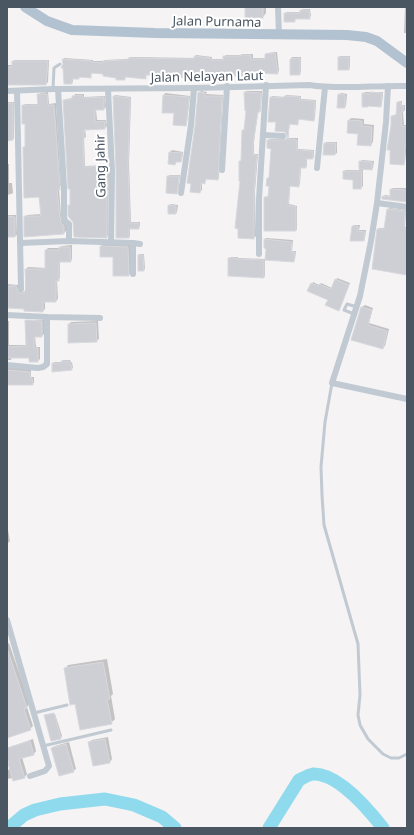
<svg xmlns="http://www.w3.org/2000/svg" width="414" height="835" viewBox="0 0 414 835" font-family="'Noto Sans',sans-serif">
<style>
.shadow{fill:#0003}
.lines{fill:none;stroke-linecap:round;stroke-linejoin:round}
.river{stroke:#90daee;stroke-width:13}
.building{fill:#cdcfd5;stroke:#d7d9de}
.service{stroke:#c1cad2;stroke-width:3}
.minor{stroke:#c1cad2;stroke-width:6}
.primary{stroke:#b3c2d1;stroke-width:10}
.labels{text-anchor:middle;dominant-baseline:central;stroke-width:4;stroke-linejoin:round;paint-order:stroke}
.street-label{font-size:13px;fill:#4a5661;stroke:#fff}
</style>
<rect width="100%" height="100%" fill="#f5f3f3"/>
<g class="shadow">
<path d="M246 7H266V13L263 17Z"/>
<path d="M405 7H407V33H404Z"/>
<path d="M303 9H310L311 16 309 18H296L294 21 285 14 287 12H301Z"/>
<path d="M277 52 279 71 277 73 252 72 250 75H234L233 76 224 73 212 74 210 75H204L202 78 147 74 145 78 126 76 124 79 104 73 92 72 91 77 81 76 79 78H73V82L71 83 63 60 64 58 93 60V61H103L105 60 129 59 130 57 195 58 196 55 212 57V59H224L226 55H241L242 54H253V58H266V55L267 53Z"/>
<path d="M340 56H350V67L349 69 339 57Z"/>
<path d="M292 57H301V72L299 74 291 59Z"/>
<path d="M15 60H49L48 82 46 84H7V65H13V61Z"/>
<path d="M201 91 207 92 206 94 223 95 219 178 217 179 206 178V181L204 183H202V190L200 192 199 93Z"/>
<path d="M247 91H262L261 109 258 111 254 142V154H258L255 191 256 236 254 238 239 237 241 180 240 161 242 160 243 131 246 128 247 110 245 92Z"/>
<path d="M48 92 49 104 56 103 61 185 59 189 61 215 62 221 66 224V231L64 233 41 234 25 217 27 215 42 214 40 196 24 147 26 145V123L23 106 25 104H39L38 95 40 93Z"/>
<path d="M365 92H383L382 104 381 106 363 94Z"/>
<path d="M165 93 190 96 187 123 186 125 175 112H163L164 95Z"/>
<path d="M341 93 347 94 346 106 344 107 339 95Z"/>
<path d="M75 94H84V97L105 96 106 107 104 109H96L97 120H106L107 126 105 128 85 129 86 137 84 138 85 166 109 165 108 235 106 237 74 222 70 205 71 203 64 101 66 99 73 98Z"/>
<path d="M115 95 131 97 129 164 131 222H140V226L138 228H130V236L129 237 118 171 114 97Z"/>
<path d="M286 95 301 96V99L316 100 315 118 314 120 299 118 298 124 290 123 288 138H298V149L314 150V157L312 158H307V166L305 167H301L300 184 298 186 290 185 289 204 297 206V229L296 230 265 197 269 196 270 185 268 178 269 177 272 148 268 140 270 139H285L288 138 289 136 277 122 271 98 272 96 285 97Z"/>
<path d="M400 101H402V105H405V110L403 112 404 125H407V143L405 162 403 164 392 125V116L394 115 397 114 398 102Z"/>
<path d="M7 102H14V138L13 139 7 140Z"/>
<path d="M351 118 364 119V124L374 125 373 142 371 145 359 133 349 120Z"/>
<path d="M327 142H337V153L335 154H324L325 143Z"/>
<path d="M172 150 183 152 182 160 181 161H177L175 164 169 163 170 152Z"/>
<path d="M362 160 374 161 373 168 372 169H363V186L361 188 354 179 344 171 346 170H359L360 162Z"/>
<path d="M7 164H9V183H12L13 193 11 194 7 195Z"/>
<path d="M170 175H180L178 191 176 193 168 176Z"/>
<path d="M393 188H407V201L383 197 385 195 391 196V189Z"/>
<path d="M171 204 178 205 177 212 176 213 169 206Z"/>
<path d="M390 208 406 210 405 227H407V274L378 229 380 228H385L388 209Z"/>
<path d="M7 215H16L17 235 15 236H7Z"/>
<path d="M354 225H360L359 230H366L365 238 363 240 353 226Z"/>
<path d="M266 238 293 240 292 251H296L295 259 294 261 267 248 264 240Z"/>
<path d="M103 244 131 245V273L129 275 114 256 101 247Z"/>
<path d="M72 245V259L71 261H60V278L57 280 58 299 56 301H45V309L43 311 25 308 7 307V284L18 285V289L23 292 25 291 26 269 28 267 46 268V250L48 248H60L62 246Z"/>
<path d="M140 254H144L145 269 143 270 138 255Z"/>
<path d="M231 257H238V258L265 259V276L264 277 229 258Z"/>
<path d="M337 278 350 283 339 310 312 284 313 282 319 285 321 283 332 288Z"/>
<path d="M365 305 373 308 369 323 389 329 385 346 382 348 352 339 362 307Z"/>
<path d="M28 320H44V334L42 336H35L36 347H40V359L38 361 30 357H12L11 360H7V321H9V345H27Z"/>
<path d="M98 321 99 339 96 341 69 324 71 322Z"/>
<path d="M63 360H70L71 363 72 362 73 368 71 369 53 364 54 362H62Z"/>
<path d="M7 367 31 370V377H34V383L32 384H7Z"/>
<path d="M8 530 10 541 7 544V531Z"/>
<path d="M9 643 27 696 29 704 27 707 33 726 30 729 7 737V644Z"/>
<path d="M107 659 113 694 111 696 115 719 111 723 65 669 68 665Z"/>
<path d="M55 714 62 736 61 738 46 716Z"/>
<path d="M108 737 112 759 110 762 89 742 92 740Z"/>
<path d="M33 739 36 751 34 754 22 757 27 774 25 777 14 780 13 778 7 779V770L11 769 7 754V748Z"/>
<path d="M69 742 76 769 73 771 52 748 55 746Z"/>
</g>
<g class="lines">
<g class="river">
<path d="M11 828V826L24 815 35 810 60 804 105 799 134 805 162 817 175 828"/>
<path d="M269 828 299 780C303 778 308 775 313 774 338 773 369 810 383 828"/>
</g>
</g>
<g class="building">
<rect x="245" y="7" width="18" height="11"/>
<path d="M300 10H309L310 19H295V22H284V13H300Z"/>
<path d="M275 53 278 74 250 73V76H233L234 77H224L223 74H211V76H203V80L194 79V80H188V78L146 75V79L125 77V80H116V78L103 76V74L91 73V78L79 77V79H72V84H64L63 68H61L63 64 62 59 92 61V62L103 63V61L128 60V58L194 59V56L211 58V60H223V56H240V55H251V59H265V54Z"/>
<rect x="338" y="57" width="11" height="13"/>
<path d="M300 58V75H290V59Z"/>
<path d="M12 61H48L46 85H7V67H12Z"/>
<path d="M198 92 205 93V96H222L218 180 205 179V184L201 183 200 193 190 192 191 184 187 183 195 126Z"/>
<path d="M244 92 261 93 260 112H258L253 144V155H257L254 193V239L238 238V229L235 228 240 181H239V161H241L242 130H244L246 111H245Z"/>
<path d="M370 92 382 93 381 107 368 106V107H362V93L370 94Z"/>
<path d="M37 94H47L48 105H54L60 187V190H57L60 217 61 223 64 226V234L24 237V216H41L39 197 24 198 23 147H25V124H22V105H38Z"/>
<path d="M338 94 345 95V108H337Z"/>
<path d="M82 95 83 98 104 97V110H95V122L105 121V129L84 130V140H83L84 167 107 166V238L74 237 73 222 68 216V205H70V189H68L63 100 72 99V96Z"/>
<path d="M163 95 189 97 186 126 173 125 174 113H162Z"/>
<path d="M113 96 130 98 128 166 130 223H139V229H129V238H116V171Z"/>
<path d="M284 96 300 97V100L315 101 314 121 298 119V125L289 124 288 139 297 140V150L313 151V159H306V168H300L299 187 290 186 288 205 296 207V231H264V197H268L269 186H266L267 178H269L271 149 267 148V140H283L287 139V136L285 132 275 131 276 122H268L270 97 284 98Z"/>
<path d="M397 102H401V106H404L403 112H401L402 126 407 127V144H405L404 165 390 164V150H387L391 125V116H396Z"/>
<path d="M7 103H13V140L7 141Z"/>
<path d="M348 120 362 121V126L372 127 371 146 357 145 358 134 347 133Z"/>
<path d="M324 143H336L335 155H323Z"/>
<path d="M169 152 182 153 181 162H176L175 165 168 164Z"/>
<path d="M359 161 372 162V170L359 169Z"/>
<path d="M343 171H362L361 189H353V180L343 179Z"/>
<path d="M167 176H179L177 194 166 193Z"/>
<path d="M390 189 407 190V202L382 199V196L390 197Z"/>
<path d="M168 205 176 206V214H168Z"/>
<path d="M387 209 405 211 404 228 407 229V275L372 269 377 229H384Z"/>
<path d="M7 216 15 217V237H7Z"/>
<path d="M352 226H358V231L365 232 364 241H350Z"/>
<path d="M264 239 292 242 291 252H295L294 262 265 260 266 249 264 248Z"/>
<path d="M100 246 128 247 129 276H113V257H100Z"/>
<path d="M59 247H70L71 262H59V281H56V302H43V312L24 311V309L8 308V286H16L19 293H24L26 289 25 269H45V250H59Z"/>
<path d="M138 255H143L144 271H138Z"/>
<path d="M228 258H237V259L264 260V278L228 276Z"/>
<path d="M335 279 349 285 339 311 325 305 328 300 307 291 311 283 318 286 319 284 331 289Z"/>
<path d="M361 307 372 310 368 325 387 331 383 349 351 340Z"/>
<path d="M25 320 42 321V337H34V348H38V362H29V358H7V347L26 346Z"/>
<path d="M96 323 97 342 68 343V324Z"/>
<path d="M61 361H69V364H71L72 370 52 372V363H61Z"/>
<path d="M7 370 30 372V378H32L33 385H7Z"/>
<path d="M8 651 27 708 24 709 31 730 7 738V652Z"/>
<path d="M103 662 110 699H107L112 724 80 730 75 704 70 705 64 668Z"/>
<path d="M54 713 61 739 51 741 44 715Z"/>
<path d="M105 739 110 763 93 766 88 742Z"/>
<path d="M30 741 34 755 19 759 25 778 13 781 8 763H9L7 757V748Z"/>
<path d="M66 744 74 772 59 776 51 748Z"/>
</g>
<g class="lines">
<g class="service">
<path d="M53 89 54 68 60 64"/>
<path d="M354 314 344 310 347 304 357 307"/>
<path d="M332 383 325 422 321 467 322 495 324 525 358 644 360 695 358 715 360 725 368 739 383 754 391 758H399L407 754"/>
<path d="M34 713 67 705"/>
<path d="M43 746 111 730"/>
</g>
<g class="minor">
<path d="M278 7 279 35"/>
<path d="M388 86 386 122 377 203 371 241 360 296 332 383 407 399"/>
<path d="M58 89 64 187V217L65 221 69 224V241"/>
<path d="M108 89 112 171 111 243"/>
<path d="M7 91 53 89 194 88 309 85C341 90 375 85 407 86"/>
<path d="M17 91 21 289"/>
<path d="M263 135 283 136"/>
<path d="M317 168 325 87"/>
<path d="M222 170 227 86"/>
<path d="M181 193 191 125 194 88"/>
<path d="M377 203 407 207"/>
<path d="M20 243 69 241 133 243"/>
<path d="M259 254V199L266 85"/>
<path d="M133 274V243L140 244"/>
<path d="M7 315 47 317 100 318"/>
<path d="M7 365 38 368 43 367 47 364V317"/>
<path d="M7 620 49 766 45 771 30 776"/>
</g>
<path class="primary" d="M25 7 47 21 72 30 155 33 347 35 366 37 377 41 407 63"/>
</g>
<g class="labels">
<g class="street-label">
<text transform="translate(217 21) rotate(1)">Jalan Purnama</text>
<text transform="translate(207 76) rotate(-1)">Jalan Nelayan Laut</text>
<text transform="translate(100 166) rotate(-91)">Gang Jahir</text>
</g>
</g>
<rect width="414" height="835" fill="none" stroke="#4a5661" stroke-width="16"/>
</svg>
